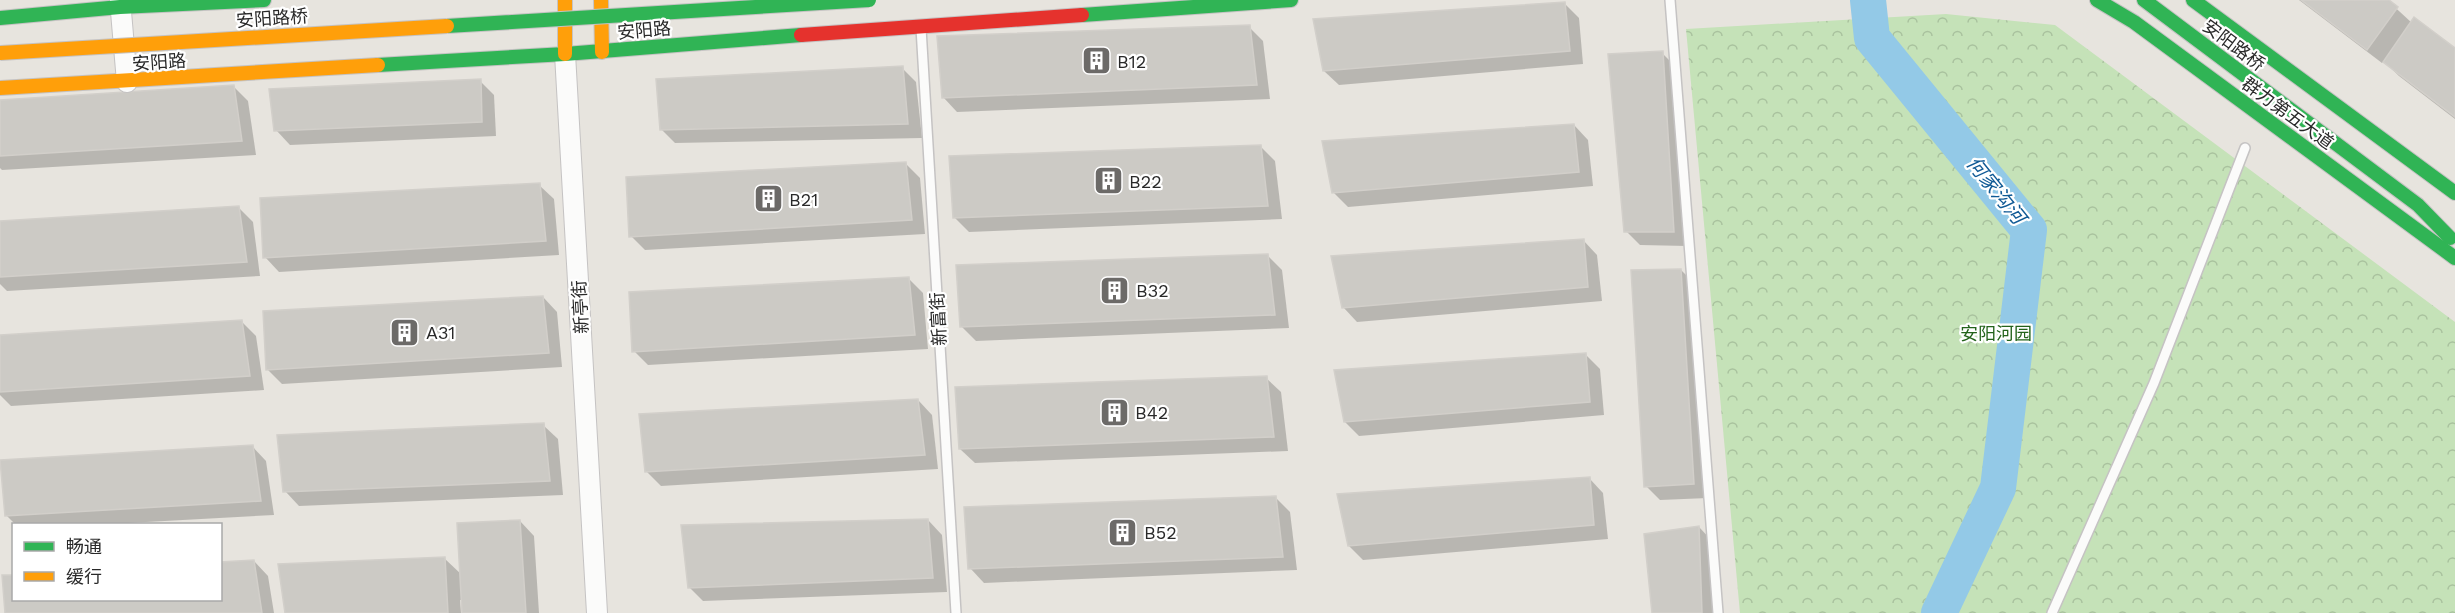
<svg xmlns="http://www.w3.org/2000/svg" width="2455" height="613" viewBox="0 0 2455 613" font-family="'Work Sans','Noto Sans SC',sans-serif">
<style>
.forest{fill:url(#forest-crowns)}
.shadow{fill:#0003}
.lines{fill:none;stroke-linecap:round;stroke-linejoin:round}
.river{stroke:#93c9e7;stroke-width:36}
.building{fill:#cccac5;stroke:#d2cfca;stroke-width:1.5}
.lane-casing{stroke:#c5c3c3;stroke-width:12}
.street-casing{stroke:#c5c3c3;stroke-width:22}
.fast-casing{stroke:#c5c3c3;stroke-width:16}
.slow-casing{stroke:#c5c3c3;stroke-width:16}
.jam-casing{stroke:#c5c3c3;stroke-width:16}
.lane{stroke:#fbfbfa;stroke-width:9}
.street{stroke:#fbfbfa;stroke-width:20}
.fast{stroke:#30b455;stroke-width:14}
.slow{stroke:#ff9f0a;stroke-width:14}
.jam{stroke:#e5322d;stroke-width:14}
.fast-bridge-casing{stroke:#c5c3c3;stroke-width:16;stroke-linecap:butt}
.slow-bridge-casing{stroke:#c5c3c3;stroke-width:16;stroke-linecap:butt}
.fast-bridge{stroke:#30b455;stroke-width:14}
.slow-bridge{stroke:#ff9f0a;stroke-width:14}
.labels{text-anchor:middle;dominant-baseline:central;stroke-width:4.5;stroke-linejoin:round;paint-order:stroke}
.street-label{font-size:18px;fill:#292929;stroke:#fff}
.poi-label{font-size:18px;fill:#292929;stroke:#fff;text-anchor:start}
.park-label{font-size:18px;fill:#23631b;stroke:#fff}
.water-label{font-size:20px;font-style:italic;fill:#105a95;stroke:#fff}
</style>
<defs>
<pattern id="forest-crowns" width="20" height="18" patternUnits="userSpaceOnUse" patternTransform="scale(1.5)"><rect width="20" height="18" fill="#c5e2b8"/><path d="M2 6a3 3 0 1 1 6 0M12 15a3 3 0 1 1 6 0" fill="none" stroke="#a9c29e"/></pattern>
</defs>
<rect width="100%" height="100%" fill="#e7e4de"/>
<path class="forest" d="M1946 14 2055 25 2455 322V613H1740L1686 29Z"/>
<g class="shadow">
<path d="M2299 0H2387L2412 23 2455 50V119L2399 76 2384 61 2382 63Z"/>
<path d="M1564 3 1579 18 1583 64 1339 85 1324 71Z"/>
<path d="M1249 27 1263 41 1270 99 957 112 943 97Z"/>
<path d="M1662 53 1676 67 1687 246 1640 245 1626 231Z"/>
<path d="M902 68 916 82 922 138 675 143 661 129Z"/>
<path d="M480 81 494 95 496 136 290 145 276 130Z"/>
<path d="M234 87 248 101 256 155 2 170 0 168V101Z"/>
<path d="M1574 125 1588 140 1593 186 1348 207 1333 192Z"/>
<path d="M1261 147 1275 161 1282 219 969 232 955 218Z"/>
<path d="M906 164 920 178 925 234 645 250 631 236Z"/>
<path d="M539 185 554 199 559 255 279 272 265 257Z"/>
<path d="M238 207 253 222 260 276 7 291 0 284V222Z"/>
<path d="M1583 240 1597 255 1602 301 1357 322 1343 307Z"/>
<path d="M1268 256 1282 270 1289 328 976 341 961 326Z"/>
<path d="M1681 270 1695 284 1708 498 1660 500 1646 486Z"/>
<path d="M909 279 923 293 928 349 648 365 634 351Z"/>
<path d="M543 297 557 312 562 367 282 384 268 370Z"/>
<path d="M242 322 256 336 264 390 11 406 0 395V337Z"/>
<path d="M1585 354 1600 369 1604 415 1359 436 1345 422Z"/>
<path d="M1266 378 1281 392 1288 451 975 463 960 449Z"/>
<path d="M918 400 932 415 938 469 661 486 647 472Z"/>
<path d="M543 425 558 439 563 495 299 506 285 491Z"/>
<path d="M252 446 266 461 274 515 110 524H15L7 516Z"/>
<path d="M1589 478 1603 493 1608 539 1363 560 1349 546Z"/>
<path d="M1276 498 1290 512 1297 570 984 583 970 568Z"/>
<path d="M928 520 942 535 947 592 703 601 689 587Z"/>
<path d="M520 521 534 536 539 613H464L463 600H460L461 613H286L444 558 462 575Z"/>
<path d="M1699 527 1713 542 1716 613H1653Z"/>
<path d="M254 561 268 576 274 613H7L14 600H220Z"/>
</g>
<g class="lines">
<path class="river" d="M1868 0 1872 38 2029 230 1998 488 1939 613"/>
</g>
<g class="building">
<path d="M2301 0H2389L2398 7 2367 50Z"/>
<path d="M1565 2 1570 51 1323 71 1313 19Z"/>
<path d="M2414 17 2455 48V117L2383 62Z"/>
<path d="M1250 25 1257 85 942 98 937 36Z"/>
<path d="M1663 51 1674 232H1624L1608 54Z"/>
<path d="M903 66 908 124 660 130 656 79Z"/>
<path d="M481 79 482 122 274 131 269 89Z"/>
<path d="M234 85 242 141 0 156V100Z"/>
<path d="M1574 124 1579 172 1332 193 1322 141Z"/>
<path d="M1261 145 1268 206 953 218 949 156Z"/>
<path d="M906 162 912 220 629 237 626 177Z"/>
<path d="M540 183 546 241 263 258 260 198Z"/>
<path d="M239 206 247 262 0 277V221Z"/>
<path d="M1584 239 1588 287 1342 308 1331 256Z"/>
<path d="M1268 254 1275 315 960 327 956 265Z"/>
<path d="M1681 269 1694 484 1644 487 1631 270Z"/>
<path d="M909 277 915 335 632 352 629 292Z"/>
<path d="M543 296 549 353 266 370 263 311Z"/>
<path d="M242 320 250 376 0 392V335Z"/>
<path d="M1586 353 1590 402 1344 422 1334 370Z"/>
<path d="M1267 376 1274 437 959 449 955 387Z"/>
<path d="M918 399 925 455 645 472 639 414Z"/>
<path d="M544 423 550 481 283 492 277 435Z"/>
<path d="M253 445 261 501 5 516 0 460Z"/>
<path d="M1590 477 1594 525 1348 546 1337 494Z"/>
<path d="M1276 496 1283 557 968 569 964 507Z"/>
<path d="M928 519 933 578 688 588 681 525Z"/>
<path d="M520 520 526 613H462L457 523Z"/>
<path d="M1699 526 1702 613H1652L1644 534Z"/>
<path d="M445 557 448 613H285L278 564Z"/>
<path d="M254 560 262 613H5L2 575H14V600H220V562Z"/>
</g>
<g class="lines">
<defs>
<g id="lane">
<path d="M1670 0 1718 613"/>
<path d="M921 28 956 613"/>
<path d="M2052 613 2154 383 2245 148"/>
</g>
<g id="street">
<path d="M120 0 127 82"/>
<path d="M565 54 597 613"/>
</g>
<g id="fast">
<path d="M2097 0 2134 22 2455 258"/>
<path d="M2144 0 2418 205 2450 238"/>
<path d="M2193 0 2455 193"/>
<path d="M1082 15 1291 0"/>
<path d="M0 18 120 7 264 0"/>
<path d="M378 65 565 54 801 35"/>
</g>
<g id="slow">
<path d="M565 0V54"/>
<path d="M601 0 602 52"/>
<path d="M0 88 378 65"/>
</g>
<path id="jam" d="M801 35 1082 15"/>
</defs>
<use href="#lane" class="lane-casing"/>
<use href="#street" class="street-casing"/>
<use href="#fast" class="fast-casing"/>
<use href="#slow" class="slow-casing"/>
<use href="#jam" class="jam-casing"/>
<use href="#lane" class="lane"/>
<use href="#street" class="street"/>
<use href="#fast" class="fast"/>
<use href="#slow" class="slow"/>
<use href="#jam" class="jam"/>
<defs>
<path id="fast-bridge" d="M447 26 869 0"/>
<path id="slow-bridge" d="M0 53 447 26"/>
</defs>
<use href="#fast-bridge" class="fast-bridge-casing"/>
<use href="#slow-bridge" class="slow-bridge-casing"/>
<use href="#fast-bridge" class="fast-bridge"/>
<use href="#slow-bridge" class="slow-bridge"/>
</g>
<defs>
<symbol id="building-square" viewBox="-11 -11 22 22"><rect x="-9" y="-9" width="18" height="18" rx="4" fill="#6c6a68" stroke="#fff"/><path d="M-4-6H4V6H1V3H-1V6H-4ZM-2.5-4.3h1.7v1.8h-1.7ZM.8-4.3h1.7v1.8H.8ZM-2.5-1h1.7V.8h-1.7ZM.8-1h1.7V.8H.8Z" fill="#fff"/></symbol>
</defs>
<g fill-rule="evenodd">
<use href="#building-square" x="1080" y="44" width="33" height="33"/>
<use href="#building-square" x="1092" y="164" width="33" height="33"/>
<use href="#building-square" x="752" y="182" width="33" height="33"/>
<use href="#building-square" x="1098" y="274" width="33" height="33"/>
<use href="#building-square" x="388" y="316" width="33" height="33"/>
<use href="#building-square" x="1098" y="396" width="33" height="33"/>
<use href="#building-square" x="1106" y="516" width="33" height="33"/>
</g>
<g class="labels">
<g class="street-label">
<text transform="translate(272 18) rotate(-4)">安阳路桥</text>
<text transform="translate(644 30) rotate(-5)">安阳路</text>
<text transform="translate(2234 45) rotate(37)">安阳路桥</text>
<text transform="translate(159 62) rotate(-4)">安阳路</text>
<text transform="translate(2288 113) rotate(36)">群力第五大道</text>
<text transform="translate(580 307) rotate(-93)">新亭街</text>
<text transform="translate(938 319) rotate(-93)">新富街</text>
</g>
<g class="poi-label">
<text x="1117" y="61">B12</text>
<text x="1129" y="181">B22</text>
<text x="789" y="199">B21</text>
<text x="1136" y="290">B32</text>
<text x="426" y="332">A31</text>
<text x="1135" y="412">B42</text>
<text x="1144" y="532">B52</text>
</g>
<g class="park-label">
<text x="1996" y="333">安阳河园</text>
</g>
<g class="water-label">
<text transform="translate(1996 190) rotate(51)">何家沟河</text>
</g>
</g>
<rect x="12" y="523" width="210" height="78" fill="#ffffff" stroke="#a9a9a9" stroke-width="1.5"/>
<rect x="24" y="542" width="30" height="9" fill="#30b455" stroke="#a9a9a9" stroke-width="1.5"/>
<text x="66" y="553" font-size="18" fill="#292929">畅通</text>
<rect x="24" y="572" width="30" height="9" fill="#ff9f0a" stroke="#a9a9a9" stroke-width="1.5"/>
<text x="66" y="583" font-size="18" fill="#292929">缓行</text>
</svg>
